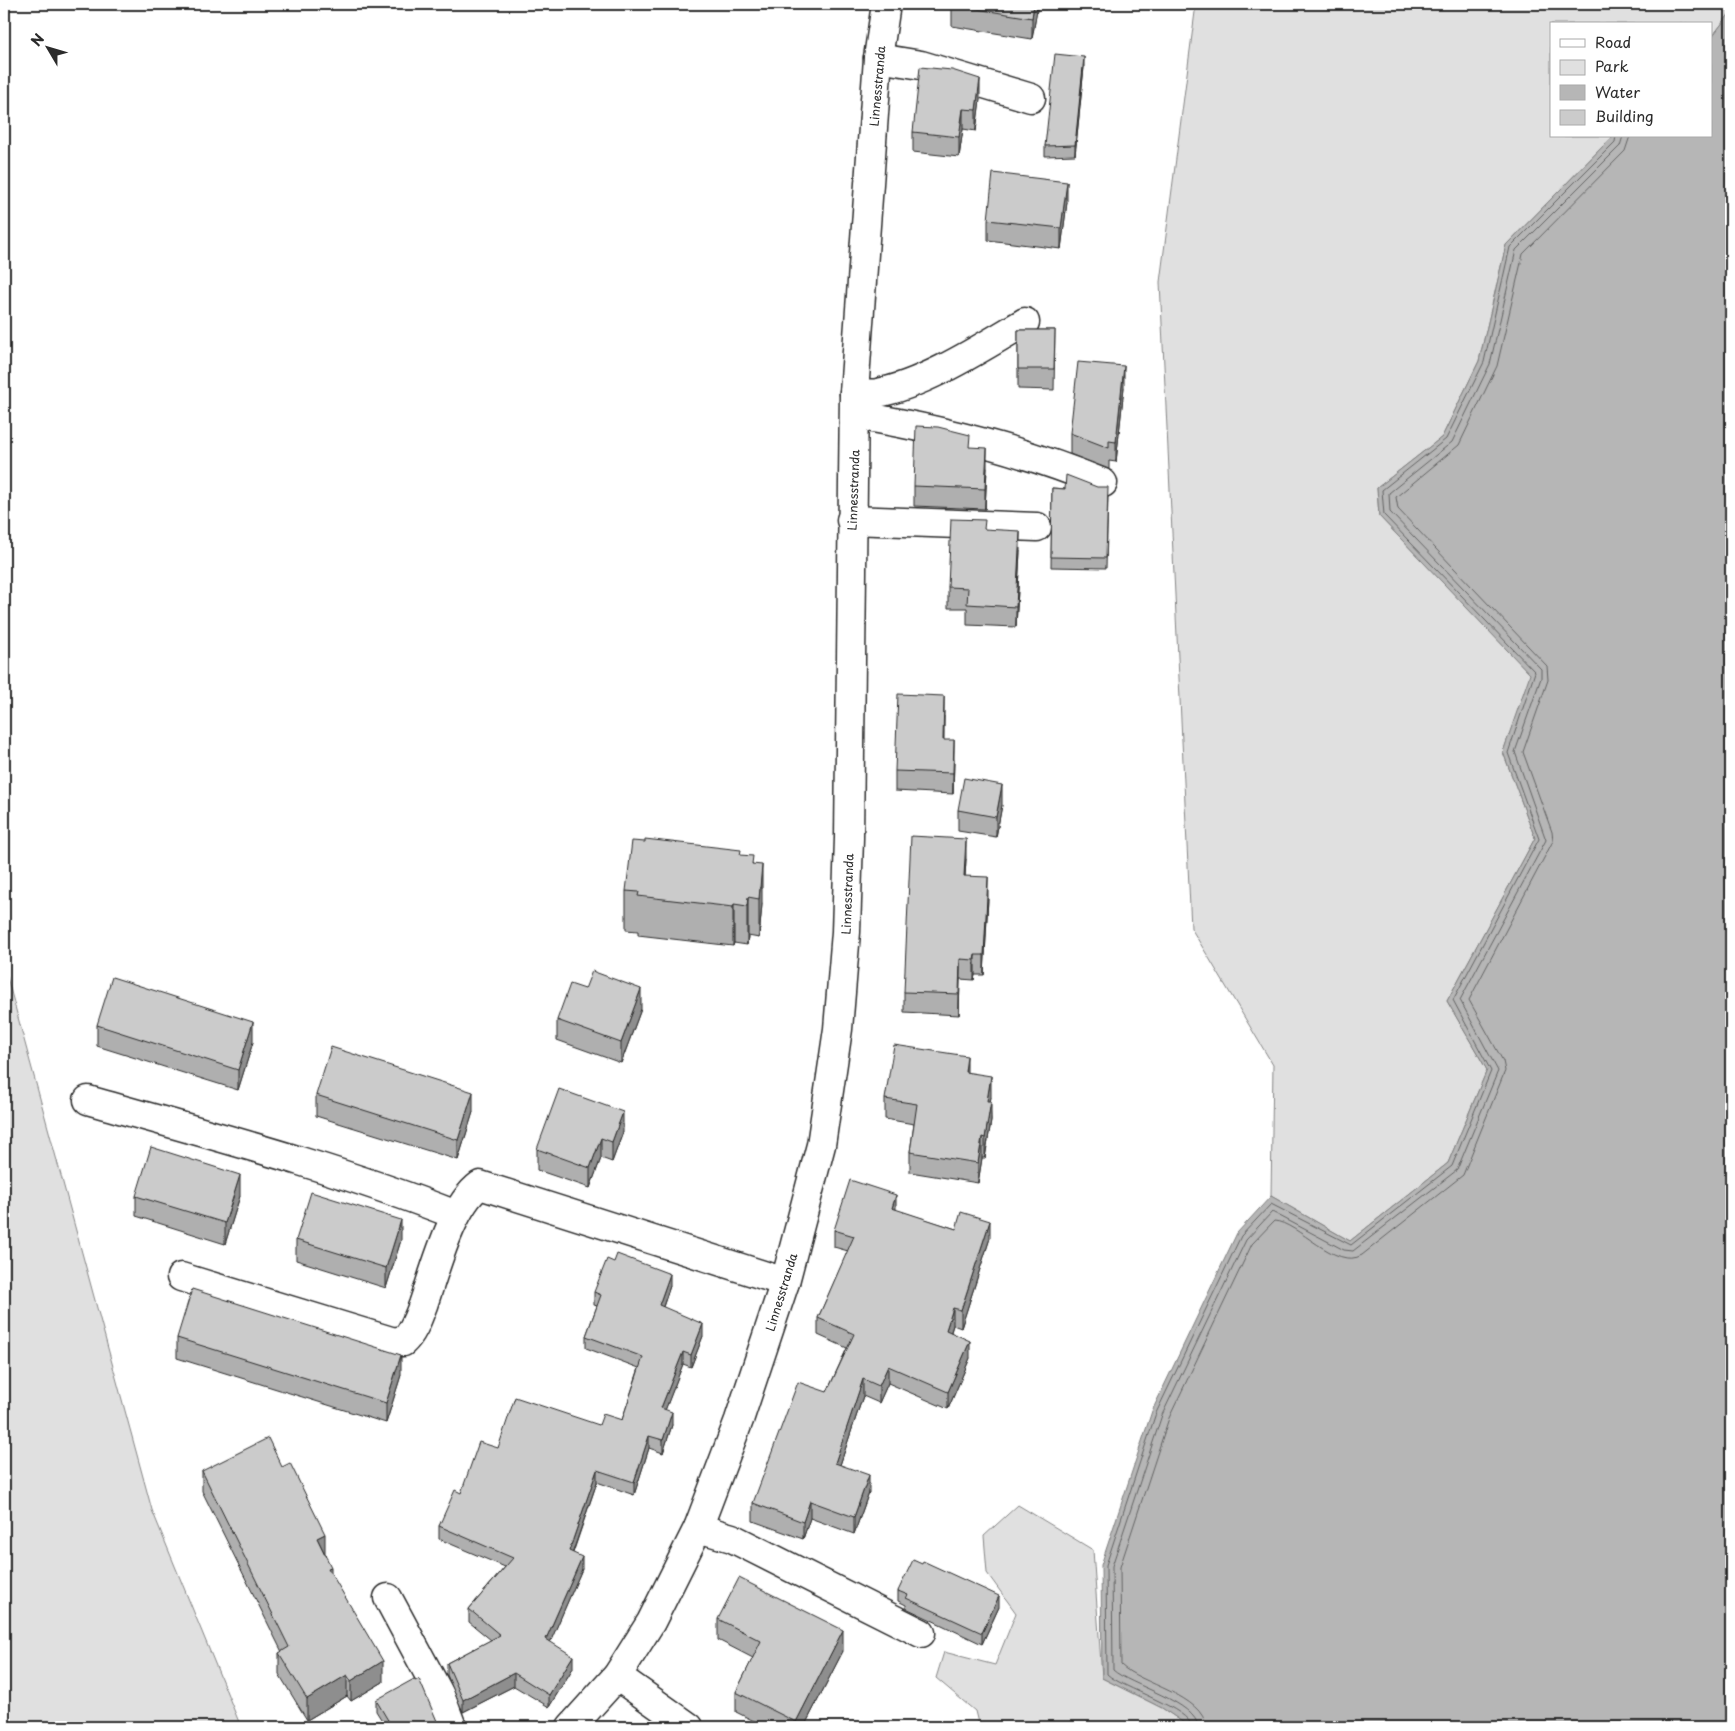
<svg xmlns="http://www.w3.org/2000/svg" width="1735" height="1731" viewBox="0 0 1735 1731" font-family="'Playpen Sans',sans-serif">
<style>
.green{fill:#e0e0e0;stroke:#868686}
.water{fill:#b6b6b6;stroke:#7e7e7e}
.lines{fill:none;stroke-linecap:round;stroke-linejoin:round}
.shore{stroke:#636363;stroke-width:1}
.minor-casing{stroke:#2b2b2b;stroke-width:31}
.minor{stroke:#fff;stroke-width:28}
.wall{fill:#afafaf;stroke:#2b2b2b}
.shaded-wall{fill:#8e8e8e;stroke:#2b2b2b}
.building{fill:#cbcbcb;stroke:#2b2b2b}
.labels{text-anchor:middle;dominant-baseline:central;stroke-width:4;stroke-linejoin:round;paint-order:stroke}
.street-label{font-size:12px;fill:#2b2b2b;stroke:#fff}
</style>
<rect width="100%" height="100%" fill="#fff"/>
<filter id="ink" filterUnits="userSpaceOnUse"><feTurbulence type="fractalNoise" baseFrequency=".02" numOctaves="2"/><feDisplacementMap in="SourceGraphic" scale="10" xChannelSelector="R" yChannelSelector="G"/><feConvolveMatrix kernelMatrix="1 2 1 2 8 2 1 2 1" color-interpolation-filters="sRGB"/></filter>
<g filter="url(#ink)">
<g class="green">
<path d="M1196 4H1731V12L1711 38V24H1551V136H1613L1506 245 1479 361 1442 437 1377 488 1379 516 1531 674 1503 752 1535 838 1447 1001 1487 1070 1448 1163 1350 1241 1271 1196 1273 1065 1191 928 1160 282Z"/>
<path d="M4 966 152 1510 241 1727H4Z"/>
<path d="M1018 1505 1093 1550 1102 1678 1162 1708 1190 1727H979L975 1711 936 1678 944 1652 995 1665 1016 1613 987 1573 984 1536Z"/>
</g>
<path class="water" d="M1731 12V1727H1190L1162 1708 1102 1678 1101 1565 1152 1411 1237 1233 1271 1196 1350 1241 1448 1163 1487 1070 1447 1001 1535 838 1503 752 1530 674 1379 516 1377 488 1442 437 1479 361 1506 245 1613 136H1711V38Z"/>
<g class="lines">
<g class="shore">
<path d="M1192 1727C1190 1708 1121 1688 1107 1674L1106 1565 1156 1413 1241 1236 1271 1204 1351 1245 1452 1166 1491 1071 1453 1000 1539 839 1508 753 1535 672 1384 515 1382 490 1446 439 1484 362 1510 247 1615 142 1616 136"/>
<path d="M1198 1727C1197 1702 1129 1685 1113 1670L1112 1566 1162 1415 1246 1240 1272 1212 1344 1250 1353 1251 1457 1170 1498 1071 1460 1000 1546 840 1515 752 1541 678V669L1390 512 1389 493 1452 442 1490 364 1516 250 1620 146 1623 136"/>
<path d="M1206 1727C1204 1695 1140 1684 1121 1665L1120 1567 1169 1418 1252 1244 1274 1221C1298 1222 1336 1271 1362 1255L1463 1175 1505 1071 1503 1061 1469 1000 1553 841 1552 832 1523 752 1548 680 1547 666 1398 509 1396 497 1459 445 1497 366 1523 254 1625 151 1630 136"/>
</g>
<defs>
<g id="minor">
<path d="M878 58 921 65 1031 98"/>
<path d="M854 393C861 393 870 394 877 393 924 385 984 346 1025 322"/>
<path d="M855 415C940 429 1023 450 1103 483"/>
<path d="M851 520 1037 527"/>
<path d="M88 1100C211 1135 337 1168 456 1215"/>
<path d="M181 1277 391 1341 403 1342C413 1333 418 1318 423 1305 435 1271 451 1206 480 1185L785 1282"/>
<path d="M698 1528 732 1538 921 1633"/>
<path d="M388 1598 440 1695 452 1727"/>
<path d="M617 1676 689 1727"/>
<path d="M571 1727 617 1676 651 1622 698 1528 739 1420 785 1282 821 1145 838 1029 846 932 849 838 854 393 878 58 886 4"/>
</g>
</defs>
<use href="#minor" class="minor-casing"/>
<use href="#minor" class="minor"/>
</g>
<g class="wall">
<path d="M944 4H1038L1032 39 952 26V7L944 6Z"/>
<path d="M1084 67 1075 155 1045 156V146Z"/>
<path d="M980 99 976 131 963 129 959 157 913 152V132Z"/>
<path d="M1067 202 1061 249 988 240V220Z"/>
<path d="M1018 330H1055L1054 390 1018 389Z"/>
<path d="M1124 387 1116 462 1109 461V469L1070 454V433Z"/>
<path d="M970 447 987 468 985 509 914 506V486Z"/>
<path d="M1052 488 1065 489 1108 497 1106 568 1051 567Z"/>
<path d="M985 529 1020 551 1016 627 967 625V608H948V587Z"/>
<path d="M944 716V740L954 760 953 794 895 791V771Z"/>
<path d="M1002 805 996 837 958 831V810Z"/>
<path d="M741 855 753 864 762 904 759 938 748 936 747 945 734 943 733 946 638 935V931L626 930V891Z"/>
<path d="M966 859 965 876 988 898 984 975H975L974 980 960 979 959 1015 904 1012V992Z"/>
<path d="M641 1009 621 1063 557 1040V1020Z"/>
<path d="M97 1025 253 1042 238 1090 97 1046Z"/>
<path d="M967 1073 991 1097 990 1101 991 1121 985 1158H982L978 1183 910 1172V1152L914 1124 885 1119V1099Z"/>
<path d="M316 1095 473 1112 458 1160 316 1116Z"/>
<path d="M623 1132 612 1162 601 1158 590 1188 537 1170V1149Z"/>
<path d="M136 1196H240L225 1244 136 1216Z"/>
<path d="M896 1210 956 1229 990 1238 961 1328 953 1325 951 1332 970 1358 948 1409 888 1383 879 1403 863 1396 840 1465 869 1492 854 1534 810 1518 803 1539 753 1521V1503L827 1392 847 1348 818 1335V1318L848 1251 834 1247V1230Z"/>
<path d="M296 1240H401L386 1288 296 1260Z"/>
<path d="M670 1286 663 1307 703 1336 691 1367 683 1364 665 1410 672 1425 663 1453 649 1448 634 1495 597 1482 573 1553 582 1569 550 1642 573 1668 549 1707 514 1686 463 1712 447 1675V1663L491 1640 469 1622V1609L505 1567 439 1539V1526L461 1493 498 1448 622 1420 639 1368 586 1348V1336L597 1306 594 1305V1292Z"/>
<path d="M177 1338 401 1375 386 1423 177 1358Z"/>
<path d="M202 1471 325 1553 331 1574 383 1682 351 1701 347 1696 307 1720 279 1674V1653L282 1652 202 1491Z"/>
<path d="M898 1591 999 1607 982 1644 906 1608V1605L898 1601Z"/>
<path d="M718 1619 843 1651 804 1727H766L736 1712V1692L753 1658 718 1640Z"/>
<path d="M376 1700 437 1727H386L376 1711Z"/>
</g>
<g class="shaded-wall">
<path d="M1034 4H1038L1032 39V18Z"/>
<path d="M1084 57V67L1075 155V145Z"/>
<path d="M980 79V99L976 131V110Z"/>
<path d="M963 109V129L959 157V137Z"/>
<path d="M1067 182V202L1061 249V228Z"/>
<path d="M1124 366V387L1116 462V442Z"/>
<path d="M987 448V468L985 509V489Z"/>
<path d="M1020 531V551L1016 627V607Z"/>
<path d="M944 696V716L943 760V740Z"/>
<path d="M954 740V760L953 794V773Z"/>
<path d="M1002 785V805L996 837V817Z"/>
<path d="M966 839V859L964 897V876Z"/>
<path d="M762 865V904L759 938V899Z"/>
<path d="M988 877V898L984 975V955Z"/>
<path d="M748 897V936L747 945V906Z"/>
<path d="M734 904V943L733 946V907Z"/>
<path d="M975 955V975L974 980V960Z"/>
<path d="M960 959V979L959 1015V994Z"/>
<path d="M641 989V1009L621 1063V1043Z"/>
<path d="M253 1022V1042L238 1090V1070Z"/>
<path d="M967 1056V1076L965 1072Z"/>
<path d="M991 1076V1097L987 1121V1101Z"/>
<path d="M473 1092V1112L458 1160V1140Z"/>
<path d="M991 1101V1121L985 1158V1138Z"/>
<path d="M623 1112V1132L612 1162V1142Z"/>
<path d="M982 1137V1158L978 1183V1163Z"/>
<path d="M601 1138V1158L590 1188V1168Z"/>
<path d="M240 1175V1196L225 1244V1223Z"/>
<path d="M896 1195V1212L892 1208Z"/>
<path d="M401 1220V1240L386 1288V1268Z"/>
<path d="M990 1221V1238L961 1328V1310Z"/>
<path d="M670 1274V1286L659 1318V1305Z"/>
<path d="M953 1308V1325L946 1347V1330Z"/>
<path d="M703 1324V1336L691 1367V1355Z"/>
<path d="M970 1341V1358L948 1409V1392Z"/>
<path d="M683 1352V1364L661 1421V1408Z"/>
<path d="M401 1355V1375L386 1423V1403Z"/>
<path d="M888 1366V1383L879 1403V1386Z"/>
<path d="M863 1379V1396L835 1480V1463Z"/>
<path d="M672 1412V1425L663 1453V1440Z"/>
<path d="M649 1436V1448L634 1495V1482Z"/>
<path d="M597 1470V1482L569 1563V1551Z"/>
<path d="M869 1475V1492L854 1534V1517Z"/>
<path d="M810 1501V1518L803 1539V1522Z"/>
<path d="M325 1534V1554L317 1538Z"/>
<path d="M582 1557V1569L546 1652V1639Z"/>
<path d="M331 1567V1587L328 1568Z"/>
<path d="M999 1596V1607L982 1644V1633Z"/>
<path d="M843 1630V1651L804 1727H796V1722Z"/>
<path d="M573 1656V1668L549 1707V1695Z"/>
<path d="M383 1661V1682L351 1701V1681Z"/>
<path d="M514 1673V1686L463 1712V1700Z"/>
<path d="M347 1675V1696L307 1720V1699Z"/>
<path d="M437 1721V1727H426Z"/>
</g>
<g class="building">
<path d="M953 4H1034L1032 18 952 5Z"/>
<path d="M1055 54 1084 57 1075 145 1045 146Z"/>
<path d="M920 67 952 70 980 79 976 110 963 109 959 137 913 132Z"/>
<path d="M993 173 1067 182 1061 228 988 220Z"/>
<path d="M1018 330H1055L1054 369H1018Z"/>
<path d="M1078 362 1124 366 1116 442 1109 441V448L1070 433Z"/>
<path d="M916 426 938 427 970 435 969 447 987 448 985 489 914 486Z"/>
<path d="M1066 475 1097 487H1108L1106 558 1051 557 1052 488 1065 489Z"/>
<path d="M951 519 985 520 984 529 1020 531 1016 607 967 604 968 588 948 587Z"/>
<path d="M898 694 944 696 943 740H954L953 773 895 771Z"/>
<path d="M964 778 1002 785 996 817 958 810Z"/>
<path d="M911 836 966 839 964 876 988 877 984 955H975L974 960 960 959 959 994 904 992Z"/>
<path d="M645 839 741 850 740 855 753 856 752 864 762 865 759 899 748 897 747 906 734 904 733 907 638 896 639 892 626 891 632 841 645 842Z"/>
<path d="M592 971 641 989 621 1043 557 1020 570 984 585 989Z"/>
<path d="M112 977 253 1022 238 1070 97 1025Z"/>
<path d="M894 1045 967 1056 965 1072 991 1076 987 1101H991L985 1138 982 1137 978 1163 910 1152 917 1104 885 1099Z"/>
<path d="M331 1047 473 1092 458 1140 316 1095Z"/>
<path d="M559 1089 623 1112 612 1142 601 1138 590 1168 537 1149Z"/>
<path d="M151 1147 240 1175 225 1223 136 1196Z"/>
<path d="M850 1180 896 1195 892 1208 956 1229 961 1212 990 1221 961 1310 953 1308 946 1330 970 1341 948 1392 888 1366 879 1386 863 1379 835 1463 869 1475 854 1517 810 1501 803 1522 753 1503 798 1382 827 1392 854 1334 818 1318 854 1236 834 1230Z"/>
<path d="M311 1192 401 1220 386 1268 296 1240Z"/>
<path d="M617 1254 670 1274 659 1305 703 1324 691 1355 683 1352 661 1408 672 1412 663 1440 649 1436 634 1482 597 1470 569 1551 582 1557 546 1639 573 1656 549 1695 514 1673 463 1700 447 1663 500 1635 469 1609 513 1558 439 1526 455 1490 461 1493 479 1442 498 1448 515 1397 599 1425 603 1414 622 1420 643 1357 586 1336 601 1295 594 1292 607 1259 614 1262Z"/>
<path d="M192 1289 401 1355 386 1403 177 1338Z"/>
<path d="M268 1438 282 1467 290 1463 325 1534 317 1538 331 1567 328 1568 383 1661 351 1681 347 1675 307 1699 279 1653 289 1647 202 1471Z"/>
<path d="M913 1560 922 1564 923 1561 999 1596 982 1633 906 1598 908 1595 898 1591Z"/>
<path d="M739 1578 843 1630 796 1722 736 1692 761 1641 718 1619Z"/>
<path d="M414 1679 415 1681 419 1679 437 1721 426 1727H392L376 1700Z"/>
</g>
</g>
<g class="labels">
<g class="street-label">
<text transform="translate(877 86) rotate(-85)">Linnesstranda</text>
<text transform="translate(853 490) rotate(-88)">Linnesstranda</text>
<text transform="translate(847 894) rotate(-88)">Linnesstranda</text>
<text transform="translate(781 1292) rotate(-73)">Linnesstranda</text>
</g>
</g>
<rect width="1735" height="1731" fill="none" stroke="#fff" stroke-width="20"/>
<rect x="10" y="10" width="1715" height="1711" fill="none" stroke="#2b2b2b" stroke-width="2" filter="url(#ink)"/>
<rect x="1550" y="22" width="162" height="115" fill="#ffffff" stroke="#aaaaaa"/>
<rect x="1560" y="39" width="25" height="8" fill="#ffffff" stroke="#aaaaaa"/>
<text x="1595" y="48" font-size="15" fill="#2b2b2b">Road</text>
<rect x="1560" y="60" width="25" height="15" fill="#e0e0e0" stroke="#aaaaaa"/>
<text x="1595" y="72" font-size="15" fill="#2b2b2b">Park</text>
<rect x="1560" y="85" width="25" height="15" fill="#b6b6b6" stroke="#aaaaaa"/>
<text x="1595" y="98" font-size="15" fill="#2b2b2b">Water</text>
<rect x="1560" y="110" width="25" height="15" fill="#cbcbcb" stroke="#aaaaaa"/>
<text x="1595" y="122" font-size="15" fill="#2b2b2b">Building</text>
<g transform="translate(48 48) rotate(308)" stroke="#ffffff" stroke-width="4" paint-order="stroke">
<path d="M0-4L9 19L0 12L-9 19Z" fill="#2b2b2b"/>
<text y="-8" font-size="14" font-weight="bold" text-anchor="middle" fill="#2b2b2b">N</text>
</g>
</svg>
